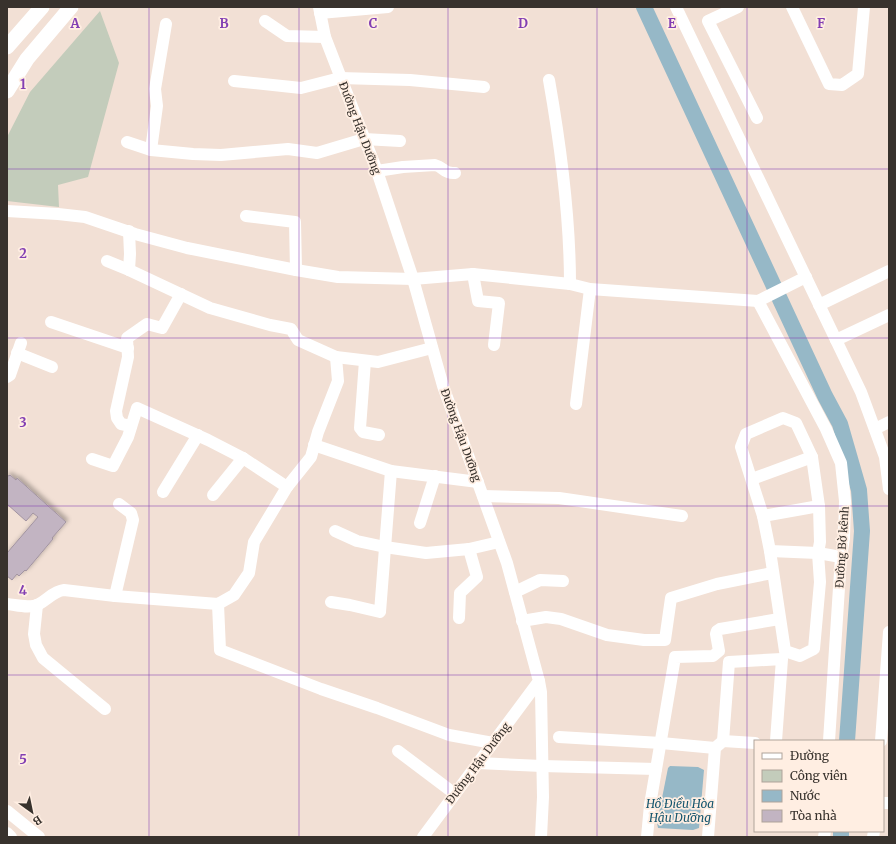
<svg xmlns="http://www.w3.org/2000/svg" width="896" height="844" viewBox="0 0 896 844" font-family="Merriweather,serif">
<style>
.green{fill:#c3ccbb}
.water{fill:#96b8c7}
.lines{fill:none;stroke-linecap:round;stroke-linejoin:round}
.river{stroke:#96b8c7;stroke-width:16}
.building{fill:#c2b4c2;stroke:#a294a1;filter:url(#shadow)}
.minor{stroke:#fff;stroke-width:12}
.major{stroke:#fff;stroke-width:15}
.grid{fill:none;stroke:#833fb3;stroke-width:1;stroke-opacity:0.55}
.labels{text-anchor:middle;dominant-baseline:central;stroke-width:3.5;stroke-linejoin:round;paint-order:stroke}
.street-label{font-size:11px;fill:#38322d;stroke:#ffeee2}
.water-label{font-size:12px;font-style:italic;fill:#17576f;stroke:#ffeee2}
.grid-label{font-size:13px;text-anchor:middle;font-weight:bold;fill:#833fb3;stroke:#ffeee2;stroke-width:3.5;stroke-linejoin:round;paint-order:stroke}
</style>
<defs>
<filter id="shadow"><feDropShadow dx="2.5" dy="-2.5" stdDeviation="2" flood-color="#0004"/></filter>
</defs>
<rect width="100%" height="100%" fill="#f2e0d5"/>
<path class="green" d="M100 11 119 63 88 177 58 185 59 207 7 201V137L30 92Z"/>
<path class="water" d="M670 766 698 767 704 770 699 828 693 830 658 828 657 823 668 768Z"/>
<g class="lines">
<g class="river">
<path d="M644 7 825 396 840 424 859 490 862 531 847 741"/>
<path d="M841 837V831"/>
</g>
</g>
<path class="building" d="M7 475 9 476 10 475 16 480 17 478 66 522 52 538 53 539 26 571 25 570 19 576 17 574 12 580 7 576V553L38 517 33 513 26 521 7 504Z"/>
<g class="lines">
<g class="minor">
<path d="M319 7 325 37 377 171 413 279 443 386 507 563 539 681 423 837"/>
<path d="M676 7 861 392 885 457 889 489"/>
<path d="M738 7 708 21 757 118"/>
<path d="M792 7 829 84 842 85 858 74 864 7"/>
<path d="M320 13 388 7"/>
<path d="M265 21 287 36 325 37"/>
<path d="M549 80C561 148 570 215 570 284"/>
<path d="M234 81 301 88 340 78 410 80 484 87"/>
<path d="M127 142 151 150 193 154 221 155 288 149 317 153 364 139 400 141"/>
<path d="M151 150 157 106 155 89 166 24"/>
<path d="M377 171 403 167 435 165C444 167 444 174 455 173"/>
<path d="M7 211 58 214 85 217 135 234 187 248 296 270 338 277 413 279 473 274 570 284 590 289 758 301 806 277"/>
<path d="M246 216 295 222 296 270"/>
<path d="M107 261 129 270 210 308 270 325 291 329 298 340 336 357 378 362 432 348"/>
<path d="M129 270 130 254 129 231"/>
<path d="M473 274 478 301 499 303 494 345"/>
<path d="M758 301 826 429 841 463 845 501 844 538 841 557 829 741"/>
<path d="M819 305 889 271"/>
<path d="M51 322 128 348"/>
<path d="M836 340 889 315"/>
<path d="M17 353 52 367"/>
<path d="M365 361 360 428 363 432 379 435"/>
<path d="M7 377 10 375 21 343"/>
<path d="M576 404 590 289"/>
<path d="M783 418 796 423 812 457 819 506 820 542 818 553 820 582 814 649 800 656 785 651 770 551 763 516 741 447 746 434Z"/>
<path d="M131 426 121 424 117 418 116 411 128 357 127 338 147 324 162 328 181 294"/>
<path d="M875 429 889 422"/>
<path d="M314 445 391 471 478 482"/>
<path d="M92 459 113 466 128 437 137 408 208 440 243 458 287 487"/>
<path d="M752 479 812 457"/>
<path d="M163 492 198 435"/>
<path d="M213 495 243 458"/>
<path d="M483 496 559 498 682 516"/>
<path d="M763 516 819 506"/>
<path d="M420 523 435 476"/>
<path d="M335 531 357 541 385 547 426 553 469 549 499 542"/>
<path d="M770 551 818 553 841 557"/>
<path d="M515 592 540 580 563 581"/>
<path d="M115 596 133 520 131 513 119 504"/>
<path d="M331 602 350 605 380 612 391 471"/>
<path d="M7 604C17 605 30 609 39 604 48 599 54 591 64 590L115 596 218 604 234 595 249 573 254 542 287 487 311 457 318 432 338 381 336 357"/>
<path d="M218 604 220 650 321 689 377 708 449 735 493 743"/>
<path d="M37 605 34 634 36 645 43 658 105 709"/>
<path d="M459 618 460 593 477 577 469 549"/>
<path d="M522 621 546 617 561 619 607 635 644 640H665L671 598 717 584 772 573"/>
<path d="M539 681 541 692 543 797 541 837"/>
<path d="M559 737 661 743 715 748"/>
<path d="M723 741 729 662 782 659 776 741"/>
<path d="M881 741 889 632"/>
<path d="M398 751 455 794"/>
<path d="M478 763 542 766 656 769"/>
<path d="M883 803H889"/>
<path d="M7 811 39 837"/>
<path d="M7 833 11 837"/>
<path d="M647 837 650 805 675 657 713 656 719 651 716 634 717 631 720 629 779 619"/>
<path d="M708 837 715 748 723 741 755 743"/>
<path d="M824 837 825 831"/>
<path d="M873 837 874 831"/>
</g>
<g class="major">
<path d="M7 47 42 7"/>
<path d="M7 91 27 59 71 7"/>
</g>
</g>
<path class="grid" d="M149 7V837M299 7V837M448 7V837M597 7V837M747 7V837M7 169H889M7 338H889M7 506H889M7 675H889"/>
<g class="labels">
<g class="street-label">
<text transform="translate(360 128) rotate(69)">Đường Hậu Dưỡng</text>
<text transform="translate(461 435) rotate(70)">Đường Hậu Dưỡng</text>
<text transform="translate(842 547) rotate(-86)">Đường Bờ kênh</text>
<text transform="translate(478 763) rotate(-53)">Đường Hậu Dưỡng</text>
</g>
<g class="water-label">
<text x="680" y="803">Hồ Điều Hòa<tspan x="680" dy="14">Hậu Dưỡng</tspan></text>
</g>
</g>
<g class="grid-label">
<text x="75" y="28">A</text>
<text x="224" y="28">B</text>
<text x="373" y="28">C</text>
<text x="523" y="28">D</text>
<text x="672" y="28">E</text>
<text x="821" y="28">F</text>
<text x="23" y="89">1</text>
<text x="23" y="258">2</text>
<text x="23" y="427">3</text>
<text x="23" y="595">4</text>
<text x="23" y="764">5</text>
</g>
<rect width="896" height="844" fill="none" stroke="#38322d" stroke-width="16"/>
<rect x="754" y="740" width="130" height="92" fill="#ffeee2" stroke="#afa39a"/>
<rect x="762" y="753" width="20" height="6" fill="#ffffff" stroke="#afa39a"/>
<text x="790" y="760" font-size="12" fill="#38322d">Đường</text>
<rect x="762" y="770" width="20" height="12" fill="#c3ccbb" stroke="#afa39a"/>
<text x="790" y="780" font-size="12" fill="#38322d">Công viên</text>
<rect x="762" y="790" width="20" height="12" fill="#96b8c7" stroke="#afa39a"/>
<text x="790" y="800" font-size="12" fill="#38322d">Nước</text>
<rect x="762" y="810" width="20" height="12" fill="#c2b4c2" stroke="#afa39a"/>
<text x="790" y="820" font-size="12" fill="#38322d">Tòa nhà</text>
<g transform="translate(32 812) rotate(147)" stroke="#ffeee2" stroke-width="3" paint-order="stroke">
<path d="M0-3L7 15L0 10L-7 15Z" fill="#38322d"/>
<text y="-6" font-size="11" font-weight="bold" text-anchor="middle" fill="#38322d">B</text>
</g>
</svg>
